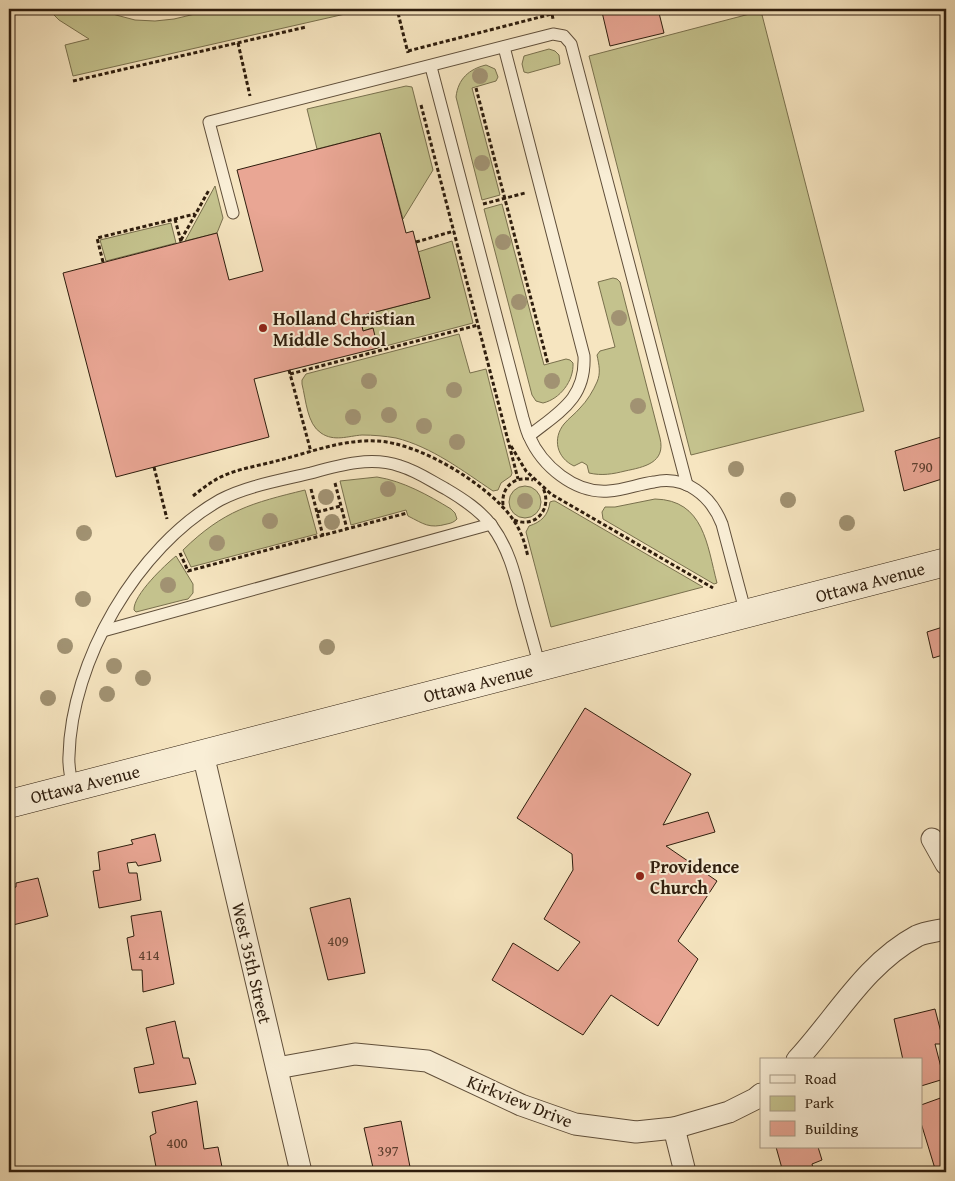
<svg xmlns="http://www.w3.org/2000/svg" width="955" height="1181" viewBox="0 0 955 1181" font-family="'Gentium Book Plus',serif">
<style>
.green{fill:#c4c28d;stroke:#79704d}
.building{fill:#e9a694;stroke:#2e1d0d}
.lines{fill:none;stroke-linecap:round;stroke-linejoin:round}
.lane-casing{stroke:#604f3a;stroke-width:13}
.street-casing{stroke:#604f3a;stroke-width:23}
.secondary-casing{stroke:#2e1d0d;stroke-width:29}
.path{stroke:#2e1d0d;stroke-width:3;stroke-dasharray:4 2.5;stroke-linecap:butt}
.lane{stroke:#f9eed6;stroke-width:11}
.street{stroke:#f9eed6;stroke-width:21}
.secondary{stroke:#f9eed6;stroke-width:28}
.tree{fill:#a19272}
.poi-dot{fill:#8f2418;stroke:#f9eed6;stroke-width:2}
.labels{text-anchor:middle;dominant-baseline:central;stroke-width:4;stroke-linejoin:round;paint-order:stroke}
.number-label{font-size:15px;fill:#5d3f2f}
.poi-label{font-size:18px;font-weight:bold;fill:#2e1d0d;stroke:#f9eed6;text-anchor:start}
.street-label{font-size:18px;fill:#2e1d0d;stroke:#f9eed6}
</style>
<rect width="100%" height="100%" fill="#f6e5c0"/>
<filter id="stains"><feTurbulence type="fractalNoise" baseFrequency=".004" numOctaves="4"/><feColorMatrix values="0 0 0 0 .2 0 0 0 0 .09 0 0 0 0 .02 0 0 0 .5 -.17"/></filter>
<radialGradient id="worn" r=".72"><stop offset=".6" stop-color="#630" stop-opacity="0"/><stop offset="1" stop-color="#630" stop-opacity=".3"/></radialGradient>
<g class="green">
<path d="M48 9H102L116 15 135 20 155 21 174 19 216 9H367L73 76 65 45 89 39 59 20Z"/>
<path d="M761 11 864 411 691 455 589 56Z"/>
<path d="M549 49 555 51 559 55 560 64 528 73 524 72 522 64 524 56Z"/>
<path d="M486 65 495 69 498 77 496 81 472 88 500 195 482 200 456 97C458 79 469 69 486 65Z"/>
<path d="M406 86 412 87 433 170 403 219 380 133 317 149 307 109Z"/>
<path d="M215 186 223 218 217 233 185 241Z"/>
<path d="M502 204 544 365 566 359 570 360 573 363C574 381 560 399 543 403L536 401 532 395 484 209Z"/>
<path d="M171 223 176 243 106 261 100 240Z"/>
<path d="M452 241 473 323 378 348 372 328 363 331 360 316 430 298 418 252Z"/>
<path d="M613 278 617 279 620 282 660 438C666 463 644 467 625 471 613 474 602 476 589 473L587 465 582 462 574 466C557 458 552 439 564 424 569 418 575 414 580 408 587 401 593 391 597 382 601 373 599 365 597 355L600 351 615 347 598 282Z"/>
<path d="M459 334 470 373 486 369 512 473 511 476 501 483 498 490 493 491C463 471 432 447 396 438 385 436 373 435 362 435 348 436 334 442 321 433 307 424 306 400 302 384V380L306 374Z"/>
<path d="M377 477C403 481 428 495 451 509L455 513 457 519C454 522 452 523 447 524 429 529 424 524 408 516L406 510 351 525 340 481Z"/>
<circle cx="525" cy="502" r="16"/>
<path d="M305 490 317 534 191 567 183 550C224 510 252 503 305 490Z"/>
<path d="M655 499C704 500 707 545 717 583L714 584 603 519 602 512 605 507H615Z"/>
<path d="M553 501H555L703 587 551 627 526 532 529 526C541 522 548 516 550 502Z"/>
<path d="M176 556 193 584V593L188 599 183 600 136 612 134 610C133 595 165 565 176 556Z"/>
</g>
<g class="building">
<path d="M616 9H658L664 33 610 46 602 12Z"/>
<path d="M380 133 406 233 413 231 430 298 360 316 363 331 373 328 378 348 254 379 269 437 116 477 63 273 217 233 229 280 263 271 237 170Z"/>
<path d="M941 437 945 454H946V481L945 478 904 491 895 451Z"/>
<path d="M946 626V654L933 658 927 632Z"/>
<path d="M585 708 691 774 663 825 708 812 715 832 666 846 717 881 678 941 698 959 658 1026 611 995 583 1035 492 980 513 943 558 971 580 942 544 919 573 870 572 854 517 818Z"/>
<path d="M155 834 161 861 138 866 136 862 127 863 129 873H137L141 900 99 908 93 871 100 870 98 852 133 844 131 840Z"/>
<path d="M38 878 48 916 9 926V889L16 887V883Z"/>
<path d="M350 898 365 973 328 980 310 908Z"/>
<path d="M161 911 174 984 143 992 142 970H132L127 938 134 936 131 916Z"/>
<path d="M935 1009 944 1044H935L944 1079 921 1086V1060H903L894 1019Z"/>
<path d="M175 1021 183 1058H189L196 1084 139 1093 134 1068 154 1064 146 1028Z"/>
<path d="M946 1096V1172H936L921 1123V1105Z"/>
<path d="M197 1101 204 1149 218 1147 223 1172H157L150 1136 156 1133 152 1112Z"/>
<path d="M401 1121 411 1172H374L364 1128Z"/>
<path d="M776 1147H818L822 1160 812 1164 814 1172H783Z"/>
</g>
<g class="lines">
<defs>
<g id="lane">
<path d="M504 47 584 356C586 399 559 412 529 436"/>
<path d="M431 67 523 418C525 424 526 430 529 436 542 466 575 494 609 491 624 490 639 484 654 482 686 475 711 496 722 524L746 614"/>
<path d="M233 213 209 122 553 34 564 36 571 44 687 485"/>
<path d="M103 631 491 524"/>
<path d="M72 787C71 777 68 766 69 756 71 661 137 547 220 500 246 486 282 480 311 473 340 465 371 456 400 466 417 471 431 481 446 489 463 499 480 510 492 526 509 549 515 575 522 602 528 624 534 646 540 667"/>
</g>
<g id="street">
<path d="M203 754 301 1172"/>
<path d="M932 839 946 864"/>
<path d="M797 1060C836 1018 865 964 917 936 925 932 937 931 946 929"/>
<path d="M277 1068 355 1054 427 1061 521 1105 575 1124 636 1132 674 1128 729 1112 755 1099 761 1094"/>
<path d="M674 1128 685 1172"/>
</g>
<path id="secondary" d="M9 804 946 562"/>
</defs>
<use href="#lane" class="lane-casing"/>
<use href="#street" class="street-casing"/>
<use href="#secondary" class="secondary-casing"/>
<g class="path">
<path d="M399 9H397L408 53"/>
<path d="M238 43 250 96"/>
<path d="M408 51 552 14 553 19"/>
<path d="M73 81 306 27"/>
<path d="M476 88 548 364"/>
<path d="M421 105 518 479"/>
<path d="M483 204 525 193"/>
<path d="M175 219 181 242"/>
<path d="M181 240 209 190"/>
<path d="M416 242 454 231"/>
<path d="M103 262 97 238 195 214"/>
<path d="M289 370 311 452"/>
<path d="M290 374 478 325"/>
<path d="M511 446 526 471 551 494 713 588"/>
<path d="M154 467 167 519"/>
<path d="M335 483 347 529"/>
<path d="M311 489 323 536"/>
<path d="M193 496C203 488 213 480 225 475 242 468 262 465 280 460 311 452 344 439 377 441 420 443 487 484 512 518 521 530 525 543 528 557"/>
<path d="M503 505C501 486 516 475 533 480"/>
<path d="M317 512 341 506"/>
<path d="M514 520C535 529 553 509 543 488"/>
<path d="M180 553 188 571 407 513"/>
</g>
<use href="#lane" class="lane"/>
<use href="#street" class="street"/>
<use href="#secondary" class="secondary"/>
</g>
<g class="tree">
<circle cx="480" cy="76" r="8"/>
<circle cx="482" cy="163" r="8"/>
<circle cx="503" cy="242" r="8"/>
<circle cx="519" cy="302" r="8"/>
<circle cx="619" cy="318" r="8"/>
<circle cx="369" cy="381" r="8"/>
<circle cx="552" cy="381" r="8"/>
<circle cx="454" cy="390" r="8"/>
<circle cx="638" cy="406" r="8"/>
<circle cx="389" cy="415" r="8"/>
<circle cx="353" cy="417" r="8"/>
<circle cx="424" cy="426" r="8"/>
<circle cx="457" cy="442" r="8"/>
<circle cx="736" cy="469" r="8"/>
<circle cx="388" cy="489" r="8"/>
<circle cx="326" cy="497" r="8"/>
<circle cx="788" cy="500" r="8"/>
<circle cx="525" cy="501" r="8"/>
<circle cx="270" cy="521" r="8"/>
<circle cx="332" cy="522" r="8"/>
<circle cx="847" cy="523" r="8"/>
<circle cx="84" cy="533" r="8"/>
<circle cx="217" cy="543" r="8"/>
<circle cx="168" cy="585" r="8"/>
<circle cx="83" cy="599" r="8"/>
<circle cx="65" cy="646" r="8"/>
<circle cx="327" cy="647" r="8"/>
<circle cx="114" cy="666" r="8"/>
<circle cx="143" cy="678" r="8"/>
<circle cx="107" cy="694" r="8"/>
<circle cx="48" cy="698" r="8"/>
</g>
<g class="poi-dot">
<circle cx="263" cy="328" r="5"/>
<circle cx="640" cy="876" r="5"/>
</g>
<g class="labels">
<g class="number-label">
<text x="922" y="466">790</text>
<text x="338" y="940">409</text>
<text x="149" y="954">414</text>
<text x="177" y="1142">400</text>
<text x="388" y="1150">397</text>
</g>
<g class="poi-label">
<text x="273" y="318">Holland Christian<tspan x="273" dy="21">Middle School</tspan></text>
<text x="650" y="866">Providence<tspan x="650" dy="21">Church</tspan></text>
</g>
<g class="street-label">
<text transform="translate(870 582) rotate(-15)">Ottawa Avenue</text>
<text transform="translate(478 683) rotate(-14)">Ottawa Avenue</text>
<text transform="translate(85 784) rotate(-14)">Ottawa Avenue</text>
<text transform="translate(252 963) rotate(77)">West 35th Street</text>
<text transform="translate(520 1101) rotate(22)">Kirkview Drive</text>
</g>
</g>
<rect width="955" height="1181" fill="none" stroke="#f6e5c0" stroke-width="30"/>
<rect x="10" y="10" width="935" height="1161" fill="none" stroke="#2e1d0d" stroke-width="2.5"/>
<rect x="15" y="15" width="925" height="1151" fill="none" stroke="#2e1d0d"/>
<rect x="760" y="1058" width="162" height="90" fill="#f9eed6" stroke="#a89a86"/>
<rect x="770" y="1075" width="25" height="8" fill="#f9eed6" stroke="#a89a86"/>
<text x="805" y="1084" font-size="15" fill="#2e1d0d">Road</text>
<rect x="770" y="1096" width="25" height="15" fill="#c4c28d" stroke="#a89a86"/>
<text x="805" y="1108" font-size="15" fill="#2e1d0d">Park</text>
<rect x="770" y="1121" width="25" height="15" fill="#e9a694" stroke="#a89a86"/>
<text x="805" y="1134" font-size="15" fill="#2e1d0d">Building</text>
<rect width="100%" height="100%" filter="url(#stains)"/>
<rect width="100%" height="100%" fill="url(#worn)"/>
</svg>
